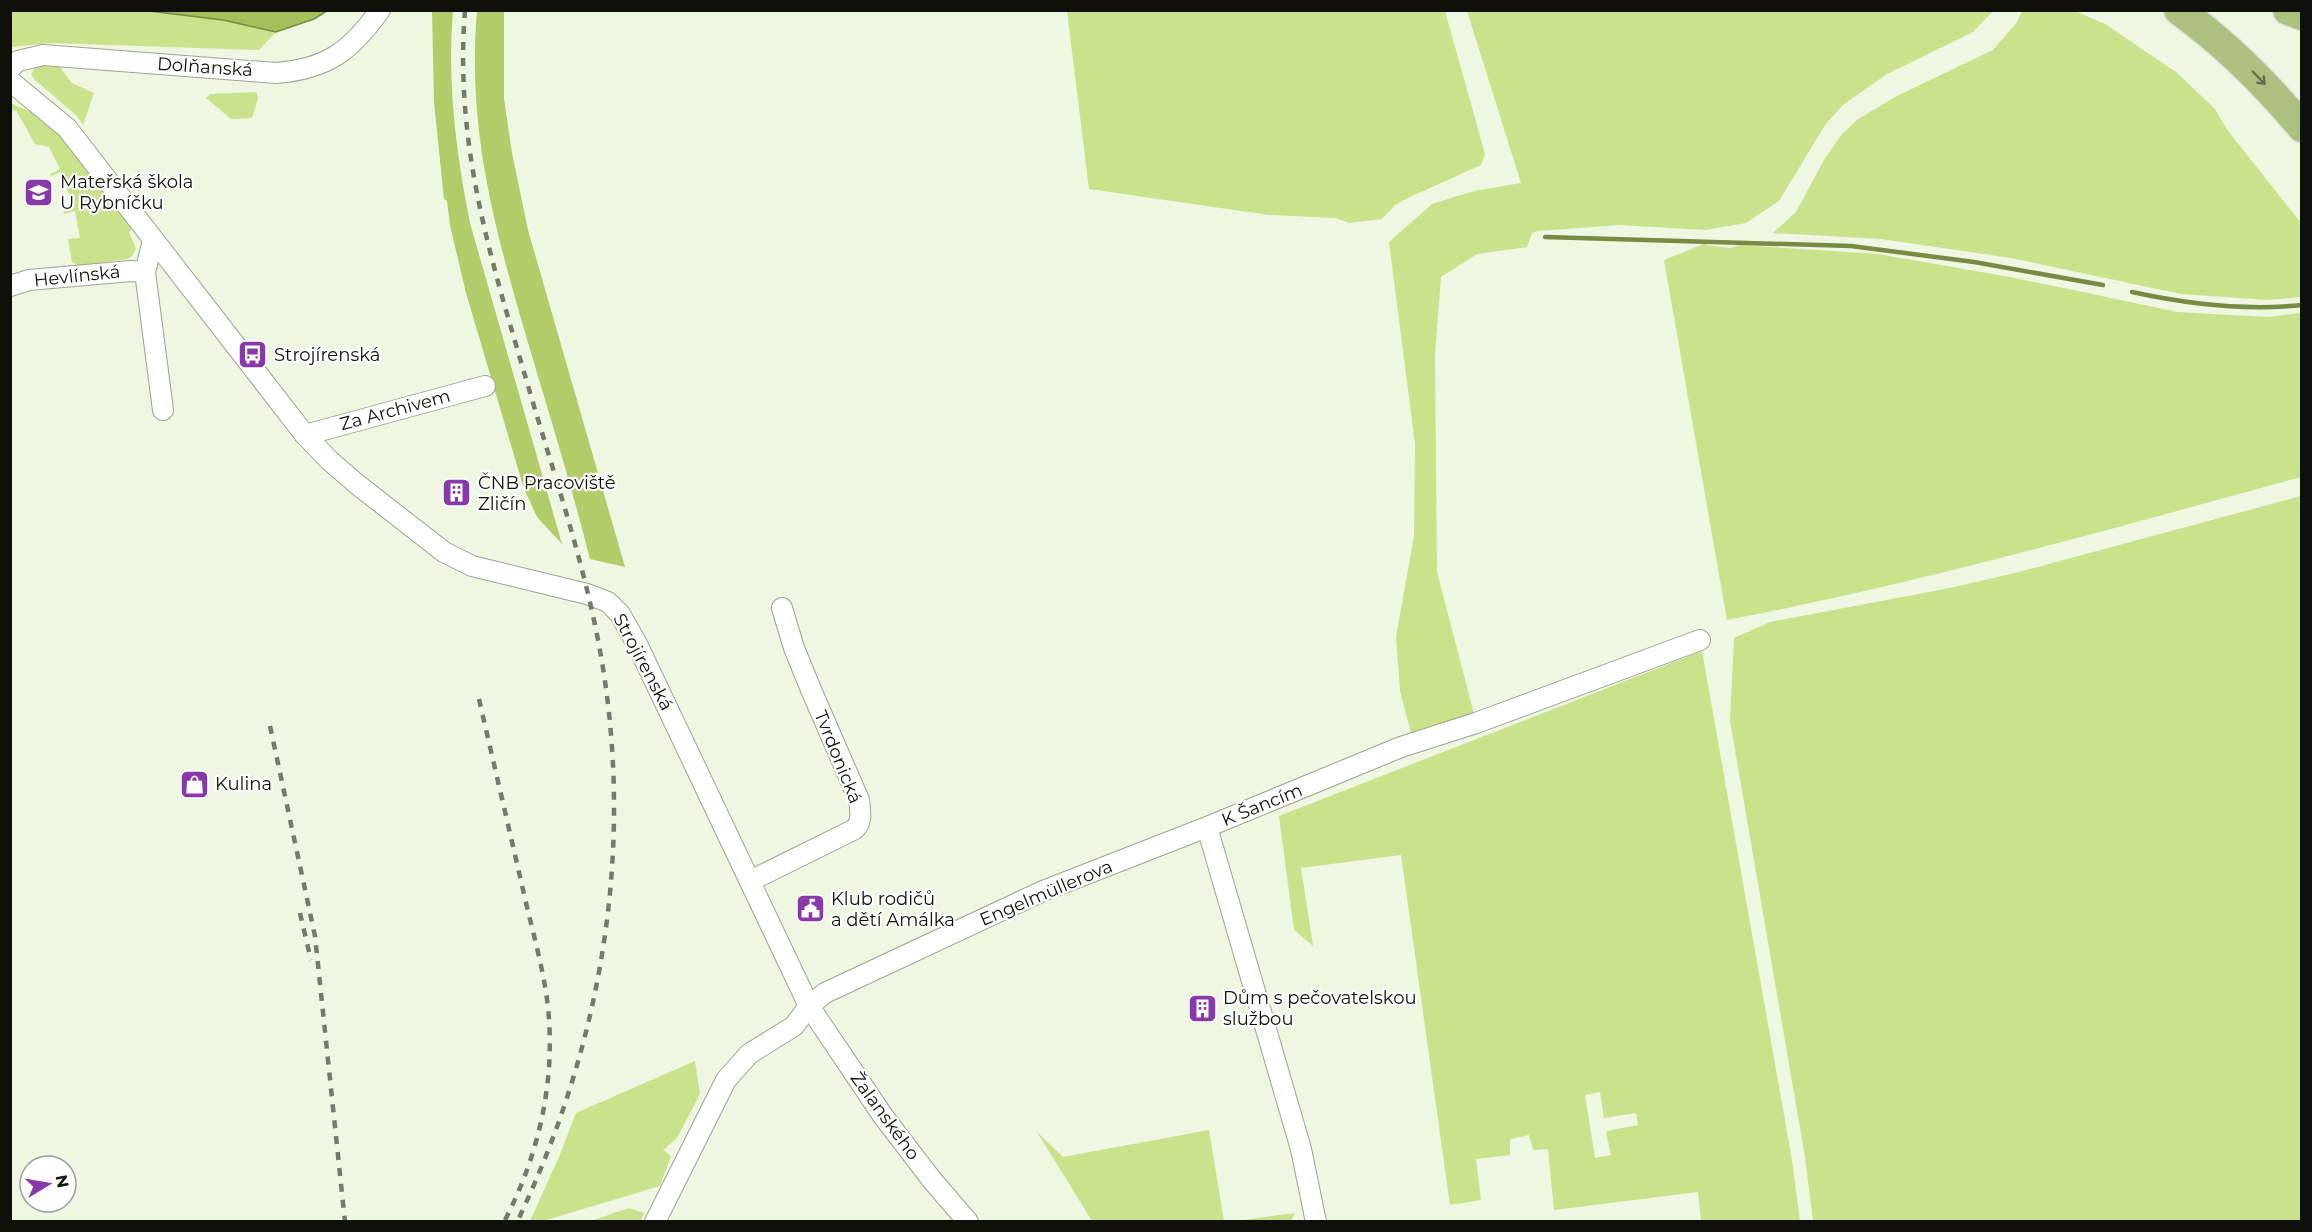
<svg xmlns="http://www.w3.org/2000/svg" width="2312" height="1232" viewBox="0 0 2312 1232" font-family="Montserrat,sans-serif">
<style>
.green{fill:#cae28b;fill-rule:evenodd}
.forest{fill:#b2cc69}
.water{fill:#a5bf5c;stroke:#788a43;stroke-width:1.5}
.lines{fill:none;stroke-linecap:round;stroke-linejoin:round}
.stream{stroke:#788a43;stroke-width:4.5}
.minor-casing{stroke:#9da38f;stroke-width:22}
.highway-casing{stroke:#e2e2e1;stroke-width:33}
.minor{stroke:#fff;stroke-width:20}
.highway{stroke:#adc07f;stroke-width:30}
.rail{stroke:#75796c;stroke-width:4.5;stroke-dasharray:8 8;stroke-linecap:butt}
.oneway{stroke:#65714a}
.labels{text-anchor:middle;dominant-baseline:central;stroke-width:4.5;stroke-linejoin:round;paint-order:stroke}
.street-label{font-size:18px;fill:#0e1009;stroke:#fff}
.poi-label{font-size:18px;fill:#0e1009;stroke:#fff;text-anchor:start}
</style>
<rect width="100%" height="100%" fill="#eff6e1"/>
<g class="green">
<path d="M11 11H149L223 20 276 32 259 50 51 43 11 47Z"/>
<path d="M1067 11H1445L1485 154 1481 165 1410 197 1395 205 1382 219 1349 223 1336 218 1269 215 1089 189Z"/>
<path d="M1467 11H1993L1973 32 1887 74 1843 105 1825 125 1779 201 1746 223 1705 230 1621 225 1537 231 1532 233 1527 247 1477 254 1441 277 1435 355 1437 572 1474 714 1412 737 1400 691 1396 637 1414 536 1415 444 1389 242 1432 204 1474 191 1521 183Z"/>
<path d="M2022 11H2075L2105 24 2176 72 2215 109 2228 131 2301 223V297L2268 300 2181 294 2011 258 1881 239 1773 233 1796 212 1825 158 1843 133 1858 119 1897 96 1993 50 2017 22Z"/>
<path d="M38 64 59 66 72 83 94 93 83 125 77 116 34 79 31 74Z"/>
<path d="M256 92 258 98 252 118 231 119 206 98 210 94Z"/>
<path d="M10 103 31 112 66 140 132 229 129 232 136 249 132 256 127 259 80 266 72 262 68 239 80 238 75 211 64 214 63 212 74 208 61 172 51 176 50 174 60 169 49 147 35 144 16 110 11 111Z"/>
<path d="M1706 243V245L1730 248 1741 245 1878 254 2010 277 2178 312 2268 317 2301 313V477C2111 529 1921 583 1727 620L1664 260Z"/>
<path d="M2301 496V1221H1813L1805 1157 1730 721 1734 638 1770 622 1950 588 2015 573Z"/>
<path d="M1702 651 1792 1160 1800 1221H1701L1698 1192 1554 1210 1548 1149 1533 1150 1529 1135 1510 1139V1155L1476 1159 1481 1200 1450 1205 1401 855 1301 868 1313 946 1294 930 1279 816ZM1600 1092 1604 1118 1636 1113 1638 1125 1606 1131 1611 1155 1595 1158 1585 1095Z"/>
<path d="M695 1061 700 1094 677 1138 663 1150 671 1156 660 1186 543 1221H530L559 1157 576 1113Z"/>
<path d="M1209 1130 1224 1221H1092L1037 1132 1063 1157Z"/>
<path d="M629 1208 644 1213 641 1221H591Z"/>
<path d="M1295 1213 1291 1221H1235Z"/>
</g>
<g class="forest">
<path d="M432 11H453C447 83 456 152 470 223L562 544 537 517 524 489 466 293 450 225 447 201 444 199 434 102Z"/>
<path d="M477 11H504V99L512 153 528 230 625 567 590 559C571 484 548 410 526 336 494 226 467 127 477 11Z"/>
</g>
<path class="water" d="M149 11H327L314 19 276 32 223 20Z"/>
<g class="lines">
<g class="stream">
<path d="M1545 237 1851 246 1974 262 2103 285"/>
<path d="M2132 292C2187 304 2245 311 2302 305"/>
</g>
<defs>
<g id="minor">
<path d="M10 68 18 61 43 55 276 73C327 69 351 51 380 10"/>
<path d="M10 81 67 128 305 435 330 461 358 485 444 552 472 566 587 594 608 602 620 614 638 646 809 1006 883 1116 932 1180 968 1222"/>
<path d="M153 241 145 272 163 410"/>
<path d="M10 286 29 280 131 271 145 272"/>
<path d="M305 435 485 386"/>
<path d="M1207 827 1301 1149 1316 1222"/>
<path d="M750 881 855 829C863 821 860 810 859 800L812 692 794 648 782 608"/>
<path d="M655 1222 726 1080 749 1054 794 1026 809 1006 825 993 1043 891 1207 827 1401 747 1476 723 1700 640"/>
</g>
<g id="highway">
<path d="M2179 10C2226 44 2265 83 2302 127"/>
<path d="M2288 10 2302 15"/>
</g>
</defs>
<use href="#minor" class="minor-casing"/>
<use href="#highway" class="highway-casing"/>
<use href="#minor" class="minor"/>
<use href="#highway" class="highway"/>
<g class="rail">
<path d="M465 10C454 150 493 265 531 396 557 484 587 572 602 662 634 854 601 1047 517 1222"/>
<path d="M479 699C493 760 507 820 521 881 529 918 540 955 546 992 558 1072 541 1151 504 1222"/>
<path d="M270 726 315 936 345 1222"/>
<path d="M300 913 311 960"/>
</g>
</g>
<defs><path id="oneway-shaft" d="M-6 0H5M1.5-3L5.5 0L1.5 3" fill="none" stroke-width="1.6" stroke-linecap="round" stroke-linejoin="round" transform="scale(1.5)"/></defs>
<use class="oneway" href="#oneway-shaft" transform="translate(2259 78) rotate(46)"/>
<defs>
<symbol id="school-square" viewBox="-11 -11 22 22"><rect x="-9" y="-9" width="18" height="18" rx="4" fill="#8739a9" stroke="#fff"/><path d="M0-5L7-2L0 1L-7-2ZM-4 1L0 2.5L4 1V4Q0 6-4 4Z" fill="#fff"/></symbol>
<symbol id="bus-square" viewBox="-11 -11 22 22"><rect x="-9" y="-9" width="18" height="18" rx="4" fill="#8739a9" stroke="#fff"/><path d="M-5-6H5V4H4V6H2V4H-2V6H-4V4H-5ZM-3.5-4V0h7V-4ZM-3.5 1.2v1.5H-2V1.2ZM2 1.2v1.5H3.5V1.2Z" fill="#fff"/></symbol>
<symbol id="building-square" viewBox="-11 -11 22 22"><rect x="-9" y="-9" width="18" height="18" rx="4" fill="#8739a9" stroke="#fff"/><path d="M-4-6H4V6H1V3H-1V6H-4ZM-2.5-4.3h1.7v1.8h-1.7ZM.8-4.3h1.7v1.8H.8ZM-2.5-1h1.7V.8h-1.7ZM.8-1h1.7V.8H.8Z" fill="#fff"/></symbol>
<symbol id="shop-square" viewBox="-11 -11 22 22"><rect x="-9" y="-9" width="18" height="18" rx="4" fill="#8739a9" stroke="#fff"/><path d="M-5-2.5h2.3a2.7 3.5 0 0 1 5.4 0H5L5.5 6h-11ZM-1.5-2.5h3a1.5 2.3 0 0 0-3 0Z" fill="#fff"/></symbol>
<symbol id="civic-square" viewBox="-11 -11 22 22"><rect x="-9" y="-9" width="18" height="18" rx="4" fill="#8739a9" stroke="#fff"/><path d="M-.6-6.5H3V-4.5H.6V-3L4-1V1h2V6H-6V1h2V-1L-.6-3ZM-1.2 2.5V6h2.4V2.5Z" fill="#fff"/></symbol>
</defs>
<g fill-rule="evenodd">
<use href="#school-square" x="22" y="176" width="33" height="33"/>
<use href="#bus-square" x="236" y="338" width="33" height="33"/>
<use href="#building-square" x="440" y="476" width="33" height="33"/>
<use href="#shop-square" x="178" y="768" width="33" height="33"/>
<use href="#civic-square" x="794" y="892" width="33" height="33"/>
<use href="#building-square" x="1186" y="992" width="33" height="33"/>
</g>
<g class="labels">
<g class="street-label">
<text transform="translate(205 67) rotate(4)">Dolňanská</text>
<text transform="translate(77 276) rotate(-6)">Hevlínská</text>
<text transform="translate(395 410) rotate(-15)">Za Archivem</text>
<text transform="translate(643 662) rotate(62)">Strojírenská</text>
<text transform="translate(838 757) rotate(68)">Tvrdonická</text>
<text transform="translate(1262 805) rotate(-22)">K Šancím</text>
<text transform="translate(1046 893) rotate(-23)">Engelmüllerova</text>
<text transform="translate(885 1116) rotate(54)">Žalanského</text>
</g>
<g class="poi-label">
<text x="60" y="182">Mateřská škola<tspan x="60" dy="21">U Rybníčku</tspan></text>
<text x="274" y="355">Strojírenská</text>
<text x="478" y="483">ČNB Pracoviště<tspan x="478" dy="21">Zličín</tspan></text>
<text x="215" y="784">Kulina</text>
<text x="831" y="899">Klub rodičů<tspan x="831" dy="21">a dětí Amálka</tspan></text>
<text x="1223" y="998">Dům s pečovatelskou<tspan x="1223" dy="21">službou</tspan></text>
</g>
</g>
<rect width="2312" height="1232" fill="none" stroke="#0e1009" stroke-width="24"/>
<g transform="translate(48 1184) rotate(79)"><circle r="28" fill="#ffffff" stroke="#9f9f9d" stroke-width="1.5"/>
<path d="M0-4.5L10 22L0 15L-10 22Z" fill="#8739a9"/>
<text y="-9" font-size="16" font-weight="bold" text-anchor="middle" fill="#0e1009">N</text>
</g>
</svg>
